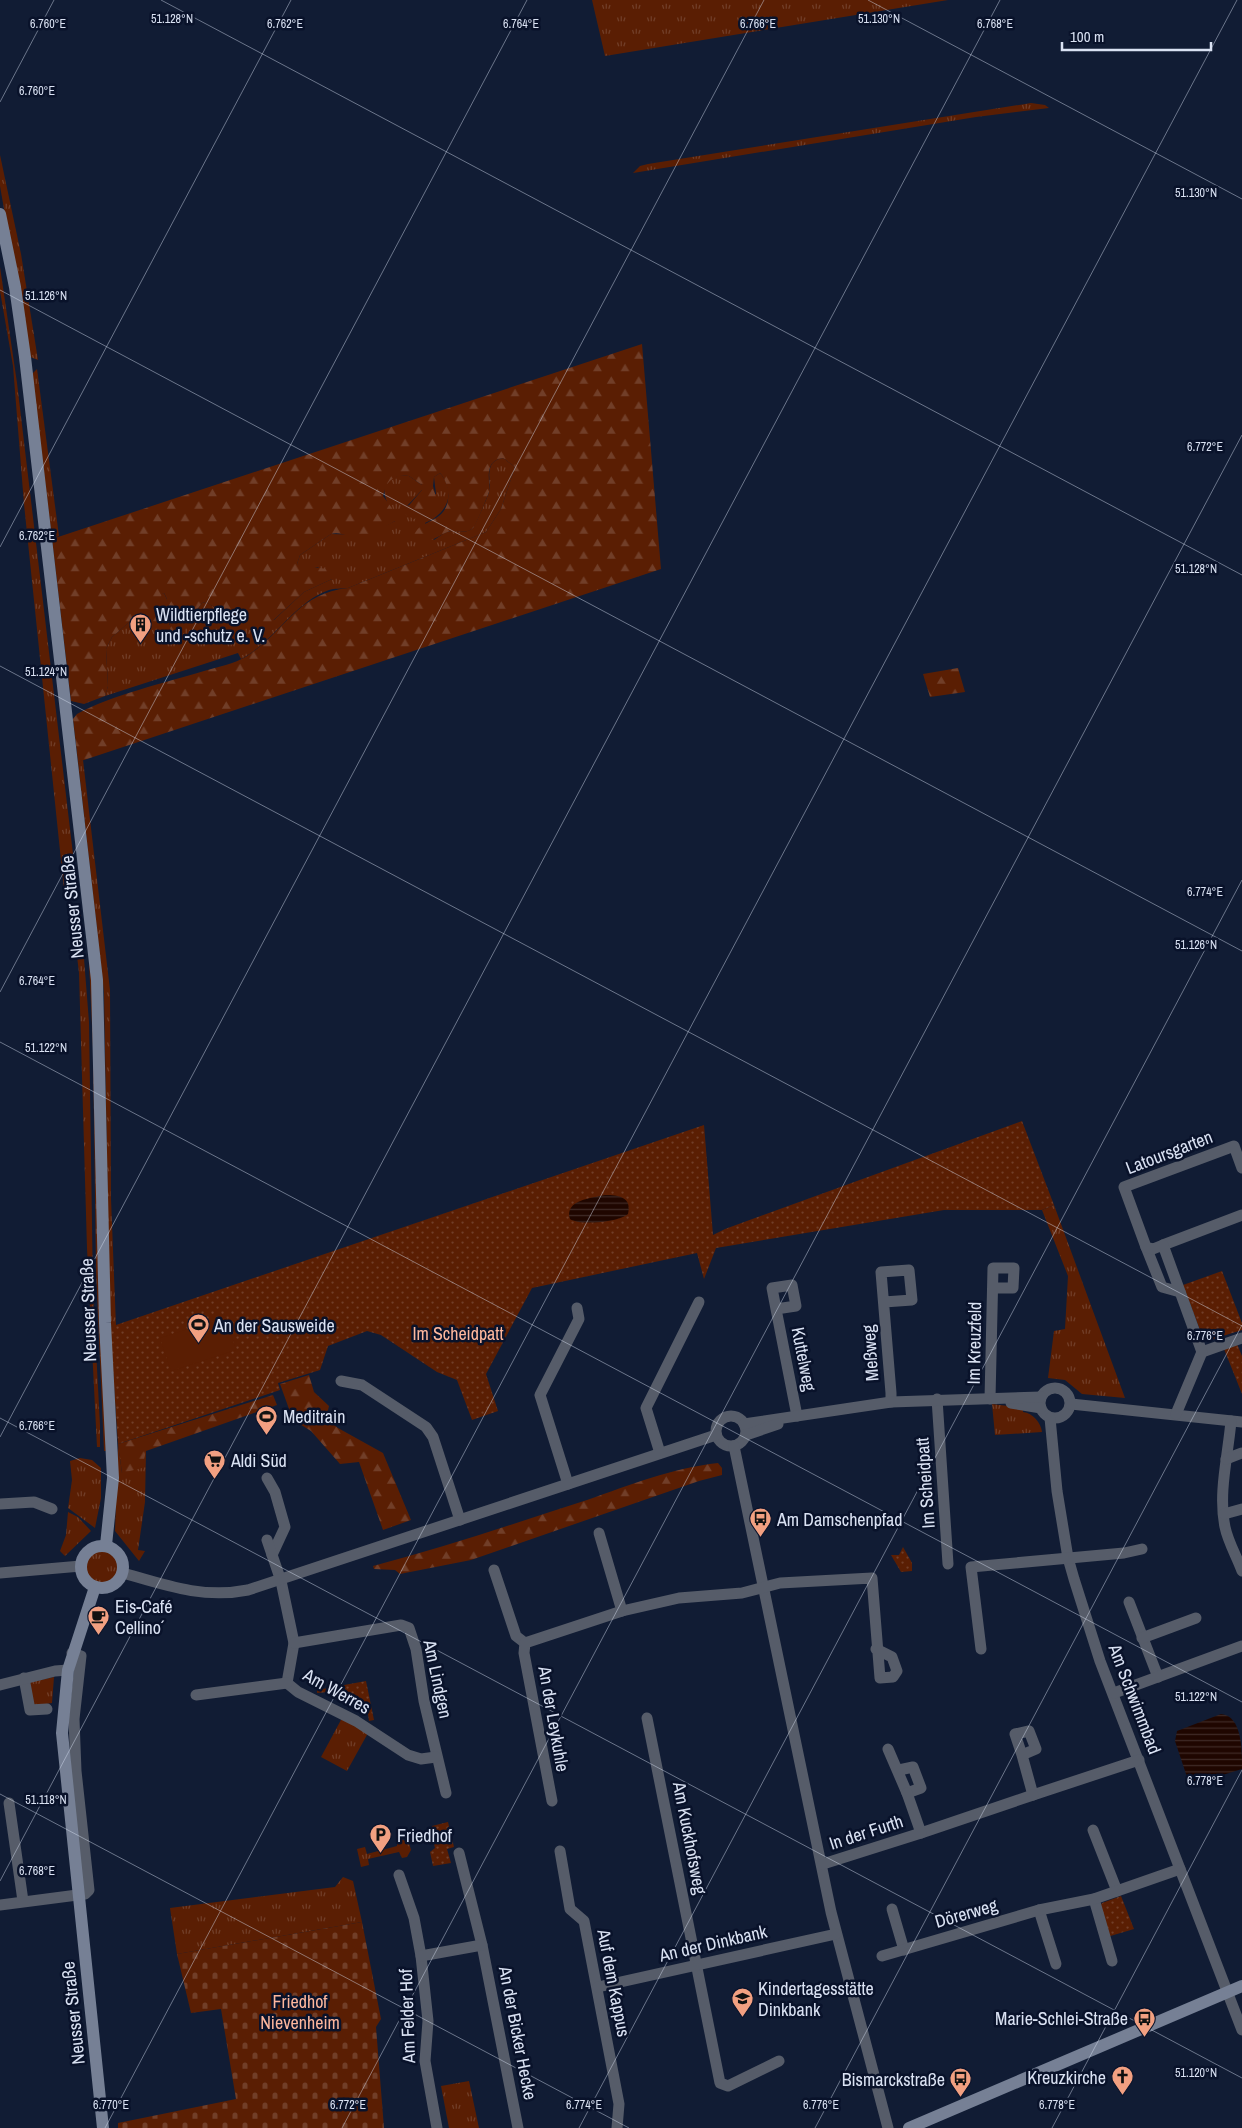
<svg xmlns="http://www.w3.org/2000/svg" width="1242" height="2128" viewBox="0 0 1242 2128" font-family="'Archivo Narrow',sans-serif">
<style>
.grass{fill:url(#grass-tufts)}
.forest{fill:url(#forest-firs)}
.cemetery{fill:url(#cemetery-stones)}
.park{fill:url(#park-dots)}
.garden{fill:#5a1e03}
.water{fill:url(#water-rules)}
.lines{fill:none;stroke-linecap:round;stroke-linejoin:round}
.street{stroke:#565c69;stroke-width:11}
.secondary{stroke:#768095;stroke-width:12}
.ticks{fill:none;stroke:#dae2f3;stroke-width:1;stroke-opacity:0.45}
.labels{text-anchor:middle;dominant-baseline:central;stroke-width:5;stroke-linejoin:round;paint-order:stroke}
.poi-label{font-size:18px;fill:#dae2f3;stroke:#09122a;text-anchor:start}
.street-label{font-size:18px;fill:#dae2f3;stroke:#09122a}
.park-label{font-size:18px;fill:#feb79d;stroke:#09122a}
.ticks-label{font-size:12px;text-anchor:middle;fill:#dae2f3;stroke:#09122a;stroke-width:5;stroke-linejoin:round;paint-order:stroke}
</style>
<defs>
<pattern id="grass-tufts" width="24" height="20" patternUnits="userSpaceOnUse" patternTransform="scale(1.25)"><rect width="24" height="20" fill="#5a1e03"/><path d="M3 7l-1-3M5 7V3M7 7l1-3M15 17l-1-3M17 17v-4M19 17l1-3" fill="none" stroke="#713e28"/></pattern>
<pattern id="forest-firs" width="22" height="20" patternUnits="userSpaceOnUse" patternTransform="scale(1.25)"><rect width="22" height="20" fill="#5a1e03"/><path d="M5 1l3.5 6h-7zM16 11l3.5 6h-7z" fill="#713e28"/></pattern>
<pattern id="cemetery-stones" width="16" height="16" patternUnits="userSpaceOnUse" patternTransform="scale(1.25)"><rect width="16" height="16" fill="#5a1e03"/><path d="M2 7V4a2 2 0 0 1 4 0v3zM10 15v-3a2 2 0 0 1 4 0v3z" fill="#713e28"/></pattern>
<pattern id="park-dots" width="8" height="8" patternUnits="userSpaceOnUse" patternTransform="scale(1.25)"><rect width="8" height="8" fill="#5a1e03"/><path d="M2 2h.1M6 6h.1" fill="none" stroke="#713e28" stroke-width="1.8" stroke-linecap="round"/></pattern>
<pattern id="water-rules" width="6" height="5" patternUnits="userSpaceOnUse" patternTransform="scale(1.25)"><rect width="6" height="5" fill="#1f0600"/><path d="M0 2.5h6" fill="none" stroke="#3f2a26"/></pattern>
</defs>
<rect width="100%" height="100%" fill="#111c34"/>
<g class="grass">
<path d="M592 0H948L605 56Z"/>
<path d="M1031 103 1045 105 1049 108 976 117 633 173 640 166 648 164Z"/>
<path d="M0 155 21 254 38 360 30 357 0 186Z"/>
<path d="M0 267 17 383 75 871 78 897 73 900 65 899 24 504 13 366 0 291Z"/>
<path d="M37 369 59 536 52 539 32 374Z"/>
<path d="M503 458 515 467 501 509 486 532 348 588C342 589 334 588 329 590 293 603 275 641 241 659L238 653 105 696 108 686 106 649 112 637 141 612 149 620 161 594 164 593 169 604V625L186 624 202 603 206 602 217 609 219 617 230 625 274 620 304 592 332 579 318 567H303L297 564 300 555 331 534 367 535 395 521C386 502 371 472 409 476L422 485V490L407 506 436 494 434 477 440 473C457 493 447 514 425 523L434 540C438 538 443 533 447 532 456 529 466 535 473 528 475 526 488 496 489 492 491 478 484 461 503 458Z"/>
<path d="M83 760 110 990 111 1199 116 1326 110 1327 104 992 78 762Z"/>
<path d="M71 905 80 908 89 1022 93 1293 100 1425V1447H97L87 1248 79 973Z"/>
<path d="M89 962 93 984 106 1451H104L96 1271 93 1048Z"/>
<path d="M1054 1205 1125 1398 1082 1394 1065 1380 1048 1378 1054 1331 1065 1329 1068 1276 1042 1210Z"/>
<path d="M992 1404 1023 1408V1412C1033 1413 1041 1423 1042 1432L995 1435Z"/>
<path d="M118 1444 122 1473 146 1451 145 1502 138 1550 145 1551 139 1561 115 1531Z"/>
<path d="M80 1458 92 1460 101 1468V1498L95 1528 68 1508 72 1480 70 1461Z"/>
<path d="M68 1512 78 1517 91 1531 65 1556 60 1551 66 1535Z"/>
<circle cx="102" cy="1567" r="16"/>
<path d="M54 1677 52 1703 33 1706 27 1683Z"/>
<path d="M342 1718 368 1733 347 1771 321 1757Z"/>
<path d="M401 1839 409 1843 411 1850 407 1857 402 1858 399 1852 368 1859 369 1865 361 1867 357 1849 365 1847 367 1854 397 1846V1840Z"/>
<path d="M343 1877 353 1881 362 1922 177 1954 170 1908 335 1887Z"/>
<path d="M469 2081 479 2128H449L441 2086Z"/>
</g>
<g class="forest">
<path d="M642 344 661 569 78 762 73 719 77 714C111 695 165 683 204 671 218 667 234 664 247 656 287 630 296 594 348 588L486 532 501 509 515 467 503 458C484 461 490 478 489 492 488 495 476 525 474 527 467 536 453 528 445 533 434 539 425 545 412 541 416 523 428 525 440 515 452 505 450 484 440 473L434 477 433 486 437 501 425 515 414 519 406 515 405 510 422 490V485L409 476C393 474 386 481 383 496L397 515 395 521C384 527 371 537 358 538 349 538 341 531 331 534L300 555 297 564 332 570V579L304 592 266 627 258 630 249 629 245 625 237 623 224 624 217 609 206 602 202 603 186 624 184 633 178 637 171 632C167 618 171 604 164 593L162 594 160 601 163 614 156 622 149 620 141 612 112 637 106 649 108 686 105 696 84 704 71 701 52 539Z"/>
<path d="M958 668 965 692 930 697 923 674Z"/>
<path d="M309 1375 314 1392 329 1406 326 1419 338 1428 383 1453 411 1520 383 1530 359 1462 340 1464 311 1431 293 1420 280 1384Z"/>
<path d="M273 1395 277 1405 146 1451 142 1468 122 1473 118 1444Z"/>
<path d="M718 1463 722 1468V1475L699 1481 471 1560 400 1574 395 1570 374 1569 373 1566C445 1547 516 1523 587 1500 630 1485 672 1468 718 1463Z"/>
</g>
<path class="cemetery" d="M362 1922 381 2019 376 2027 384 2128H118V2123L236 2099 221 2009 191 2013 177 1954Z"/>
<g class="park">
<path d="M1022 1121 1054 1205 1042 1210H944L716 1248 704 1279 697 1253 532 1288 486 1374 498 1411 472 1420 457 1380 437 1372 381 1335 367 1331 328 1346 320 1370 278 1383 280 1390 118 1444 110 1327 704 1125 713 1235 725 1229Z"/>
<path d="M1222 1271 1242 1323V1330L1207 1341 1203 1338 1183 1285Z"/>
<path d="M1237 1344 1242 1356V1394L1224 1349Z"/>
<path d="M903 1547 912 1563V1571L901 1572 891 1555H899Z"/>
<path d="M366 1681 374 1720 369 1721 368 1714 328 1692 317 1693V1690Z"/>
<path d="M448 1822 454 1847 447 1849 451 1863 433 1866 430 1852 435 1848 431 1832 432 1826Z"/>
<path d="M1121 1896 1134 1929 1107 1937 1099 1908 1102 1903Z"/>
</g>
<path class="garden" d="M226 1317 236 1350 171 1371 160 1338Z"/>
<g class="water">
<path d="M605 1195C619 1195 632 1197 628 1214 619 1222 580 1226 570 1219 564 1200 592 1198 605 1195Z"/>
<path d="M1221 1714C1242 1716 1242 1749 1242 1769L1200 1782 1192 1781 1186 1774 1175 1741 1177 1731Z"/>
</g>
<g class="lines">
<g class="street">
<path d="M1163 1245 1242 1215"/>
<path d="M1146 1247 1162 1287 1180 1292"/>
<path d="M884 1302 912 1300 909 1270 881 1272 891 1393V1402"/>
<path d="M776 1309 772 1288 792 1285 796 1306 776 1309 797 1416"/>
<path d="M1202 1352 1242 1338"/>
<path d="M341 1381 362 1385 426 1427 433 1437 460 1520"/>
<circle cx="1055" cy="1403" r="15"/>
<path d="M937 1399 948 1564"/>
<path d="M990 1399 993 1268H1014L1013 1288H993"/>
<path d="M1011 1403 1041 1408"/>
<path d="M1071 1404 1242 1422"/>
<path d="M1176 1414 1202 1352 1163 1245 1153 1249 1146 1247 1124 1187 1234 1146 1242 1168"/>
<circle cx="731" cy="1431" r="15"/>
<path d="M1050 1418 1057 1491 1068 1558 1074 1579 1100 1661 1242 2030"/>
<path d="M1231 1421C1228 1456 1218 1493 1225 1527 1228 1542 1237 1557 1242 1571"/>
<path d="M744 1424 891 1402 1041 1397"/>
<path d="M746 1435 778 1424"/>
<path d="M734 1446 831 1912 888 2128"/>
<path d="M660 1453 646 1408 699 1302"/>
<path d="M1226 1459 1242 1453"/>
<path d="M267 1478 275 1492 285 1527 272 1555"/>
<path d="M568 1484 540 1395 579 1319 577 1308"/>
<path d="M0 1504 34 1502 52 1509"/>
<path d="M1224 1514 1242 1509"/>
<path d="M599 1533 622 1611"/>
<path d="M267 1540 281 1581 294 1643 287 1683"/>
<path d="M494 1570 516 1636 525 1643"/>
<path d="M0 1573 81 1566"/>
<path d="M123 1573C165 1585 203 1599 248 1590L716 1435"/>
<path d="M1129 1602 1158 1677"/>
<path d="M1142 1638 1196 1618"/>
<path d="M294 1643 401 1625 409 1628 416 1649 424 1701 446 1793"/>
<path d="M981 1649 971 1567 1124 1553 1142 1549"/>
<path d="M24 1678 30 1710 47 1709"/>
<path d="M287 1683 298 1692 356 1721 408 1755 421 1759 436 1757"/>
<path d="M0 1685 55 1671 68 1670"/>
<path d="M1114 1693 1242 1646"/>
<path d="M196 1695 287 1683"/>
<path d="M647 1718 720 2083 728 2086 779 2061"/>
<path d="M888 1749 907 1793 921 1788 913 1767 899 1770"/>
<path d="M1022 1755 1015 1734 1029 1731 1036 1749 1022 1755 1033 1795 1139 1760"/>
<path d="M552 1801 524 1653 525 1643 622 1611 679 1598 742 1593 780 1583 872 1578 880 1678 893 1677 897 1671 892 1657 876 1649"/>
<path d="M9 1803 23 1901"/>
<path d="M1093 1830 1117 1891"/>
<path d="M921 1833 1033 1795"/>
<path d="M560 1851 570 1909 584 1921 619 2104 617 2128"/>
<path d="M459 1853 482 1945 518 2128"/>
<path d="M823 1864 921 1833 907 1793"/>
<path d="M399 1875 414 1918 421 1956 428 2021 425 2061 437 2128"/>
<path d="M1094 1899 1112 1961"/>
<path d="M0 1905 85 1894 89 1890 76 1771 74 1719 81 1656 72 1653"/>
<path d="M892 1909 904 1950"/>
<path d="M1039 1910 1056 1964"/>
<path d="M421 1956 482 1945"/>
<path d="M882 1956 1039 1910 1094 1899 1180 1869"/>
<path d="M598 1987 836 1934"/>
</g>
<g class="secondary">
<path d="M0 214 15 287 25 357 97 980 105 1323 113 1478 106 1545"/>
<circle cx="102" cy="1567" r="21"/>
<path d="M95 1587 68 1670 62 1733 103 2128"/>
<path d="M909 2128 1242 1986"/>
</g>
</g>
<path class="ticks" d="M161 0 1242 575M868 0 1242 199M0 102 54 0M0 290 1242 951M0 547 291 0M0 666 1242 1326M0 992 527 0M0 1042 1242 1702M0 1418 1242 2078M0 1437 764 0M0 1794 629 2128M0 1881 1000 0M105 2128 1237 0M342 2128 1242 435M579 2128 1242 880M815 2128 1242 1325M1052 2128 1242 1770"/>
<defs>
<symbol id="building-pin" viewBox="-11 -11 22 30"><path d="M0 17L-7.5 6A9.5 9.5 0 1 1 7.5 6Z" fill="#f2a081" stroke="#09122a"/><path d="M-4-6H4V6H1V3H-1V6H-4ZM-2.5-4.3h1.7v1.8h-1.7ZM.8-4.3h1.7v1.8H.8ZM-2.5-1h1.7V.8h-1.7ZM.8-1h1.7V.8H.8Z" fill="#111"/></symbol>
<symbol id="stadium-pin" viewBox="-11 -11 22 30"><path d="M0 17L-7.5 6A9.5 9.5 0 1 1 7.5 6Z" fill="#f2a081" stroke="#09122a"/><path d="M0-5a6.5 5 0 1 0 0 10a6.5 5 0 1 0 0-10ZM-3.5-1.8h7v3.6h-7Z" fill="#111"/></symbol>
<symbol id="supermarket-pin" viewBox="-11 -11 22 30"><path d="M0 17L-7.5 6A9.5 9.5 0 1 1 7.5 6Z" fill="#f2a081" stroke="#09122a"/><path d="M-6-5.5h2.5l.6 2H6L4.5 2H-2.5L-4.4-4H-6ZM-1.5 3.2a1.3 1.3 0 1 0 .1 0ZM3 3.2a1.3 1.3 0 1 0 .1 0Z" fill="#111"/></symbol>
<symbol id="bus-pin" viewBox="-11 -11 22 30"><path d="M0 17L-7.5 6A9.5 9.5 0 1 1 7.5 6Z" fill="#f2a081" stroke="#09122a"/><path d="M-5-6H5V4H4V6H2V4H-2V6H-4V4H-5ZM-3.5-4V0h7V-4ZM-3.5 1.2v1.5H-2V1.2ZM2 1.2v1.5H3.5V1.2Z" fill="#111"/></symbol>
<symbol id="cafe-pin" viewBox="-11 -11 22 30"><path d="M0 17L-7.5 6A9.5 9.5 0 1 1 7.5 6Z" fill="#f2a081" stroke="#09122a"/><path d="M-5.5-4.5H6V0H3Q3 3.5 0 3.5H-2.5Q-5.5 3.5-5.5 0ZM3-3.2v2h1.7v-2ZM-6 4.5H4V6H-6Z" fill="#111"/></symbol>
<symbol id="parking-pin" viewBox="-11 -11 22 30"><path d="M0 17L-7.5 6A9.5 9.5 0 1 1 7.5 6Z" fill="#f2a081" stroke="#09122a"/><path d="M-3.5-5.5H1a3.5 3.5 0 0 1 0 7H-1V5.5H-3.5ZM-1-3.4V-.6H.8a1.4 1.4 0 0 0 0-2.8Z" fill="#111"/></symbol>
<symbol id="school-pin" viewBox="-11 -11 22 30"><path d="M0 17L-7.5 6A9.5 9.5 0 1 1 7.5 6Z" fill="#f2a081" stroke="#09122a"/><path d="M0-5L7-2L0 1L-7-2ZM-4 1L0 2.5L4 1V4Q0 6-4 4Z" fill="#111"/></symbol>
<symbol id="church-pin" viewBox="-11 -11 22 30"><path d="M0 17L-7.5 6A9.5 9.5 0 1 1 7.5 6Z" fill="#f2a081" stroke="#09122a"/><path d="M-1.2-6h2.4v3.5h3.3v2.4h-3.3V6h-2.4V-.1h-3.3v-2.4h3.3Z" fill="#111"/></symbol>
</defs>
<g fill-rule="evenodd">
<use href="#building-pin" x="128" y="612" width="25" height="34"/>
<use href="#stadium-pin" x="186" y="1312" width="25" height="34"/>
<use href="#stadium-pin" x="254" y="1404" width="25" height="34"/>
<use href="#supermarket-pin" x="202" y="1448" width="25" height="34"/>
<use href="#bus-pin" x="748" y="1506" width="25" height="34"/>
<use href="#cafe-pin" x="86" y="1604" width="25" height="34"/>
<use href="#parking-pin" x="368" y="1822" width="25" height="34"/>
<use href="#school-pin" x="730" y="1986" width="25" height="34"/>
<use href="#bus-pin" x="1132" y="2006" width="25" height="34"/>
<use href="#church-pin" x="1110" y="2064" width="25" height="34"/>
<use href="#bus-pin" x="948" y="2066" width="25" height="34"/>
</g>
<g class="labels">
<g class="poi-label">
<text x="156" y="614">Wildtierpflege<tspan x="156" dy="21">und -schutz e. V.</tspan></text>
<text x="214" y="1325">An der Sausweide</text>
<text x="283" y="1416">Meditrain</text>
<text x="231" y="1460">Aldi Süd</text>
<text x="777" y="1519">Am Damschenpfad</text>
<text x="115" y="1606">Eis-Café<tspan x="115" dy="21">Cellino´</tspan></text>
<text x="397" y="1835">Friedhof</text>
<text x="758" y="1988">Kindertagesstätte<tspan x="758" dy="21">Dinkbank</tspan></text>
<text x="1128" y="2018" text-anchor="end">Marie-Schlei-Straße</text>
<text x="1106" y="2077" text-anchor="end">Kreuzkirche</text>
<text x="945" y="2079" text-anchor="end">Bismarckstraße</text>
</g>
<g class="street-label">
<text transform="translate(72 907) rotate(-96)">Neusser Straße</text>
<text transform="translate(1169 1152) rotate(-21)">Latoursgarten</text>
<text transform="translate(88 1310) rotate(-92)">Neusser Straße</text>
<text transform="translate(974 1343) rotate(-89)">Im Kreuzfeld</text>
<text transform="translate(870 1353) rotate(-94)">Meßweg</text>
<text transform="translate(804 1359) rotate(79)">Kuttelweg</text>
<text transform="translate(925 1483) rotate(-94)">Im Scheidpatt</text>
<text transform="translate(438 1679) rotate(78)">Am Lindgen</text>
<text transform="translate(337 1691) rotate(29)">Am Werres</text>
<text transform="translate(1135 1699) rotate(69)">Am Schwimmbad</text>
<text transform="translate(554 1719) rotate(80)">An der Leykuhle</text>
<text transform="translate(866 1832) rotate(-18)">In der Furth</text>
<text transform="translate(690 1838) rotate(79)">Am Kuckhofsweg</text>
<text transform="translate(966 1913) rotate(-16)">Dörerweg</text>
<text transform="translate(713 1943) rotate(-13)">An der Dinkbank</text>
<text transform="translate(614 1983) rotate(79)">Auf dem Kappus</text>
<text transform="translate(73 2013) rotate(-96)">Neusser Straße</text>
<text transform="translate(407 2016) rotate(-92)">Am Felder Hof</text>
<text transform="translate(518 2033) rotate(79)">An der Bicker Hecke</text>
</g>
<g class="park-label">
<text x="458" y="1333">Im Scheidpatt</text>
<text x="300" y="2001">Friedhof<tspan x="300" dy="21">Nievenheim</tspan></text>
</g>
</g>
<g class="ticks-label">
<text x="172" y="23">51.128°N</text>
<text x="879" y="23">51.130°N</text>
<text x="48" y="28">6.760°E</text>
<text x="285" y="28">6.762°E</text>
<text x="521" y="28">6.764°E</text>
<text x="758" y="28">6.766°E</text>
<text x="995" y="28">6.768°E</text>
<text x="37" y="95">6.760°E</text>
<text x="1196" y="197">51.130°N</text>
<text x="46" y="300">51.126°N</text>
<text x="1205" y="451">6.772°E</text>
<text x="37" y="540">6.762°E</text>
<text x="1196" y="573">51.128°N</text>
<text x="46" y="676">51.124°N</text>
<text x="1205" y="896">6.774°E</text>
<text x="1196" y="949">51.126°N</text>
<text x="37" y="985">6.764°E</text>
<text x="46" y="1052">51.122°N</text>
<text x="1205" y="1340">6.776°E</text>
<text x="37" y="1430">6.766°E</text>
<text x="1196" y="1701">51.122°N</text>
<text x="1205" y="1785">6.778°E</text>
<text x="46" y="1804">51.118°N</text>
<text x="37" y="1875">6.768°E</text>
<text x="1196" y="2077">51.120°N</text>
<text x="111" y="2109">6.770°E</text>
<text x="348" y="2109">6.772°E</text>
<text x="584" y="2109">6.774°E</text>
<text x="821" y="2109">6.776°E</text>
<text x="1057" y="2109">6.778°E</text>
</g>
<path d="M1062 42v8h149v-8" fill="none" stroke="#dae2f3" stroke-width="2.5"/>
<text x="1070" y="42" font-size="15" fill="#dae2f3" stroke="#09122a" stroke-width="4" paint-order="stroke">100 m</text>
</svg>
